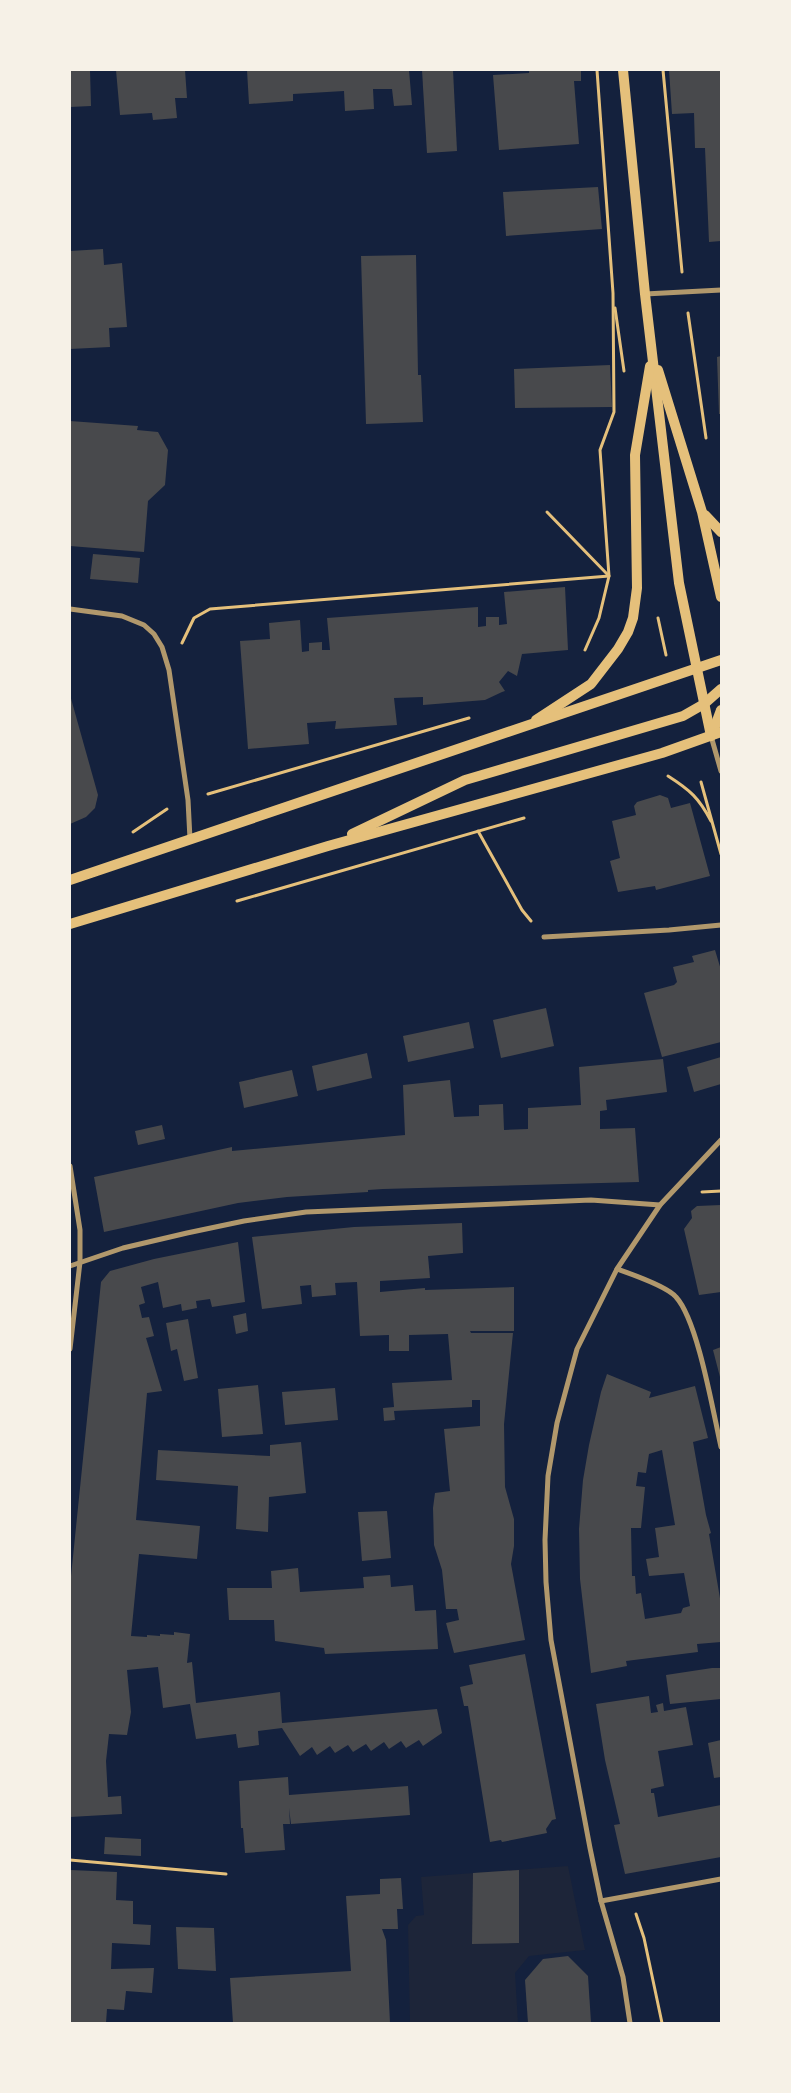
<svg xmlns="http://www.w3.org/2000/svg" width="791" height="2093" viewBox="0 0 791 2093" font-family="'Titillium Web',sans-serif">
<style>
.green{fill:#1d2539}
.building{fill:#48494c;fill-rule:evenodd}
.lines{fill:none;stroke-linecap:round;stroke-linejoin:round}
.path{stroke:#e5c07b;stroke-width:3}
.minor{stroke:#b1986c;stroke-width:5}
.secondary{stroke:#e5c07b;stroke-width:10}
</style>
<rect width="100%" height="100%" fill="#14213d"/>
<path class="green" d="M568 1866 585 1950 529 1956 515 1973 518 2023H410L408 1925 416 1916 424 1915 421 1877Z"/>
<g class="building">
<path d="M70 70H90L91 106 70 107Z"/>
<path d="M116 70H185L187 98H175L177 118 153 120 152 113 120 115Z"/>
<path d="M247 70H409L412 105 394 106 392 89H373L374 109 345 111 344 91 293 94V101L249 104Z"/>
<path d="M422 70H453L457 151 427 153Z"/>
<path d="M529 70H581V81H574L579 144 499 150 493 75 529 73Z"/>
<path d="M669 70H721V241L709 242 705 148H695L694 113 672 114Z"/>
<path d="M598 187 602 229 506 236 503 192Z"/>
<path d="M103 249 104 265 122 263 127 327 109 328 110 347 70 349V251Z"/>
<path d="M416 255 418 375H421L423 422 366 424 361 256Z"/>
<path d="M721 356V414H719L717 357Z"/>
<path d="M610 365 612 407 515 408 514 369Z"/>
<path d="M70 421 138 426 137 430 158 432 168 450 165 485 148 501 144 552 70 546Z"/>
<path d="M93 554 140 558 138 583 90 579Z"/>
<path d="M565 587 568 650 522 654 517 676 508 671 499 682 505 691 502 692 485 700 423 705V697L394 698 397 725 335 729 336 721 307 723 309 744 248 749 240 641 270 639 269 623 300 620 302 652 309 651V643L322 642V650H330L327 618 478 607V627L486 626V617H499V625L507 624 504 592Z"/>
<path d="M70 695 98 795 95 808 86 817 70 824Z"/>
<path d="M660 795 668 798 671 808 690 803 710 876 656 890 655 886 618 892 610 861 620 858 612 821 636 815 634 806 637 802Z"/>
<path d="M715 950 721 970V1042L662 1057 644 993 674 985 677 982 673 967 694 962 692 956Z"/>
<path d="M546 1008 554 1046 501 1058 493 1020Z"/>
<path d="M469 1022 474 1048 408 1062 403 1036Z"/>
<path d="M367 1053 372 1078 317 1091 312 1066Z"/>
<path d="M721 1057V1084L694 1092 687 1067Z"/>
<path d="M663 1059 667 1092 606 1100 607 1110 600 1111V1129L635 1128 639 1182 383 1189 368 1190V1192L287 1197 238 1203 104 1232 94 1177 232 1147V1151L405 1135 403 1085 450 1080 454 1117 479 1116V1105L503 1104 504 1130 528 1129V1108L581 1105 579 1067Z"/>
<path d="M292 1070 298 1096 244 1108 239 1082Z"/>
<path d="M162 1125 165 1139 138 1145 135 1131Z"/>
<path d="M721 1205V1292L699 1295 684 1229 692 1218 691 1211 697 1206Z"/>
<path d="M462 1223 463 1253 428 1256 430 1278 380 1281V1292L425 1288V1290L514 1287V1331H470L471 1333H513L504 1424 505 1487 514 1519V1546L511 1564 525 1640 454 1653 446 1623 459 1620 457 1609H446L442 1570 434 1545 433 1508 435 1493 450 1491 444 1429 480 1426V1400H472V1407L394 1411 395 1420 384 1421 383 1408 394 1407 392 1383 452 1380 448 1334 409 1335V1351H389V1335L360 1336 357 1282 335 1283 336 1295 312 1297 311 1285 300 1286 302 1304 262 1309 252 1237 354 1227Z"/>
<path d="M238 1242 245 1302 212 1307 210 1299 196 1301 197 1308 182 1311 181 1304 163 1308 158 1282 141 1287 145 1303 139 1305 142 1318 149 1317 154 1336 146 1338 162 1391 147 1393 136 1520 200 1526 197 1559 139 1554 131 1636 147 1637V1635L160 1636V1634L174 1635V1632L190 1634 187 1663 192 1662 196 1703 280 1692 282 1723 437 1709 442 1733 423 1746 419 1740 406 1748 401 1741 389 1749 384 1742 371 1751 366 1744 353 1752 348 1745 335 1753 330 1746 317 1755 312 1747 300 1756 282 1728 258 1731 259 1745 238 1748 236 1734 196 1739 190 1704 163 1708 158 1667 127 1670 131 1712 127 1735 109 1734 106 1761 108 1797 121 1796 122 1814 70 1817V1586L101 1282 110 1271 154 1259Z"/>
<path d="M246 1313 248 1331 236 1334 233 1316Z"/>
<path d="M188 1319 198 1378 184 1381 177 1349 171 1351 166 1323Z"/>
<path d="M721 1347V1377H720L713 1350Z"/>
<path d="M607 1374 651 1392 649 1398 695 1386 708 1438 693 1442 706 1515 711 1533 709 1534 721 1604V1642L697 1644 698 1652 626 1661 627 1666 591 1673 580 1579 579 1529 583 1480 589 1445 601 1392ZM662 1450 675 1525 655 1528 659 1557 646 1559 649 1576 684 1573 690 1606 683 1608 681 1613 645 1619 641 1593 636 1594 635 1576H632L631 1528H641L645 1487 636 1486 638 1472 646 1473 649 1454Z"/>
<path d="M258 1385 263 1434 222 1437 218 1389Z"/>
<path d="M335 1388 338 1420 285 1425 282 1392Z"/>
<path d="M301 1442 306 1493 269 1497 268 1532 236 1529 238 1486 156 1480 158 1450 270 1456V1445Z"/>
<path d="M387 1511 391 1558 362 1561 358 1512Z"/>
<path d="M298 1568 300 1592 364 1588 363 1577 390 1575 391 1587 413 1585 415 1611 436 1610 438 1649 325 1654 324 1648 275 1641 274 1620H229L227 1588H272L271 1571Z"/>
<path d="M525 1654 556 1819 552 1820 546 1829 547 1833 502 1842 501 1840 490 1842 468 1706H464L460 1687 473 1684 469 1665Z"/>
<path d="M712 1668H721V1699L670 1704 666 1675Z"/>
<path d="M649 1696 651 1713 658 1712 656 1705 663 1703 664 1711 686 1707 693 1745 658 1751 664 1786 651 1789V1793H654L658 1817 721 1805V1857L625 1874 614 1825 620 1824 605 1760 596 1704Z"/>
<path d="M721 1740V1777L714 1778 708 1743Z"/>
<path d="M288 1777 289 1795 408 1786 410 1815 291 1824 289 1808 290 1824H283L285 1850 245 1853 243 1828H241L239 1781Z"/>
<path d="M105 1837 141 1839V1856L104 1854Z"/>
<path d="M70 1870 117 1872 116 1900 133 1901V1924L151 1925 150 1945 112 1943 111 1969 154 1968 152 1993 126 1991 124 2010 107 2009 106 2023H70Z"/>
<path d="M519 1870V1943L472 1944 473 1873Z"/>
<path d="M401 1878 403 1909H397L398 1929H382L386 1940 390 2023H233L230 1978 351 1971 346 1896 380 1894V1879Z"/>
<path d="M176 1927 214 1928 216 1971 178 1969Z"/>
<path d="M568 1956 588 1976 591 2023H528L525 1980 543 1959Z"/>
</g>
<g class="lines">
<g class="path">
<path d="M663 70 682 272"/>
<path d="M615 308 624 371"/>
<path d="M688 313 706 438"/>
<path d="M547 512 608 575"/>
<path d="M658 618 666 655"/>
<path d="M182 643 194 618 210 609 609 576"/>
<path d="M585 650 599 618 609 576 600 450 614 412 613 293 597 70"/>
<path d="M668 776C690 790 699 798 711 821"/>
<path d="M701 782 721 854"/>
<path d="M208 794 469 718"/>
<path d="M478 831 522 910 531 921"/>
<path d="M133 832 167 809"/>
<path d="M237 901 524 818"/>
<path d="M702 1192 721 1191"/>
<path d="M70 1860 226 1874"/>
<path d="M636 1914 644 1938 662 2023"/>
</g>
<g class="minor">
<path d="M645 294 721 290"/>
<path d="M70 609 122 616 144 625 154 634 162 647 169 670 188 800 190 839"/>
<path d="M711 736 721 771"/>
<path d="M544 937 669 930 721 925"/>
<path d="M70 1166 80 1230V1262L70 1349"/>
<path d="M70 1266 123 1248 187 1233 244 1221 306 1212 591 1200 660 1205"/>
<path d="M617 1269C631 1274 667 1286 676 1297 698 1321 713 1412 721 1447"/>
<path d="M601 1901 721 1879"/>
<path d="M630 2023 623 1977 601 1901 590 1848 551 1640 546 1582 545 1540 548 1476 557 1423 577 1349 617 1269 660 1205 721 1140"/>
</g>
<g class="secondary">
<path d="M623 70 645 294 679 583 711 736"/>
<path d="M658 370 702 512 721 597"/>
<path d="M705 515 721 532"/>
<path d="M536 720 591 684 618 649 628 632 633 618 637 588 635 455 650 366"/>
<path d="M712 734 721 710"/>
<path d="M352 834 465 780 683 716 704 704 721 689"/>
<path d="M70 880 721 660"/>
<path d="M70 924 328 846 662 753 721 732"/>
</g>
</g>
<rect width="791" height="2093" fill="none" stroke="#f6f1e7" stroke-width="142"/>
</svg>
